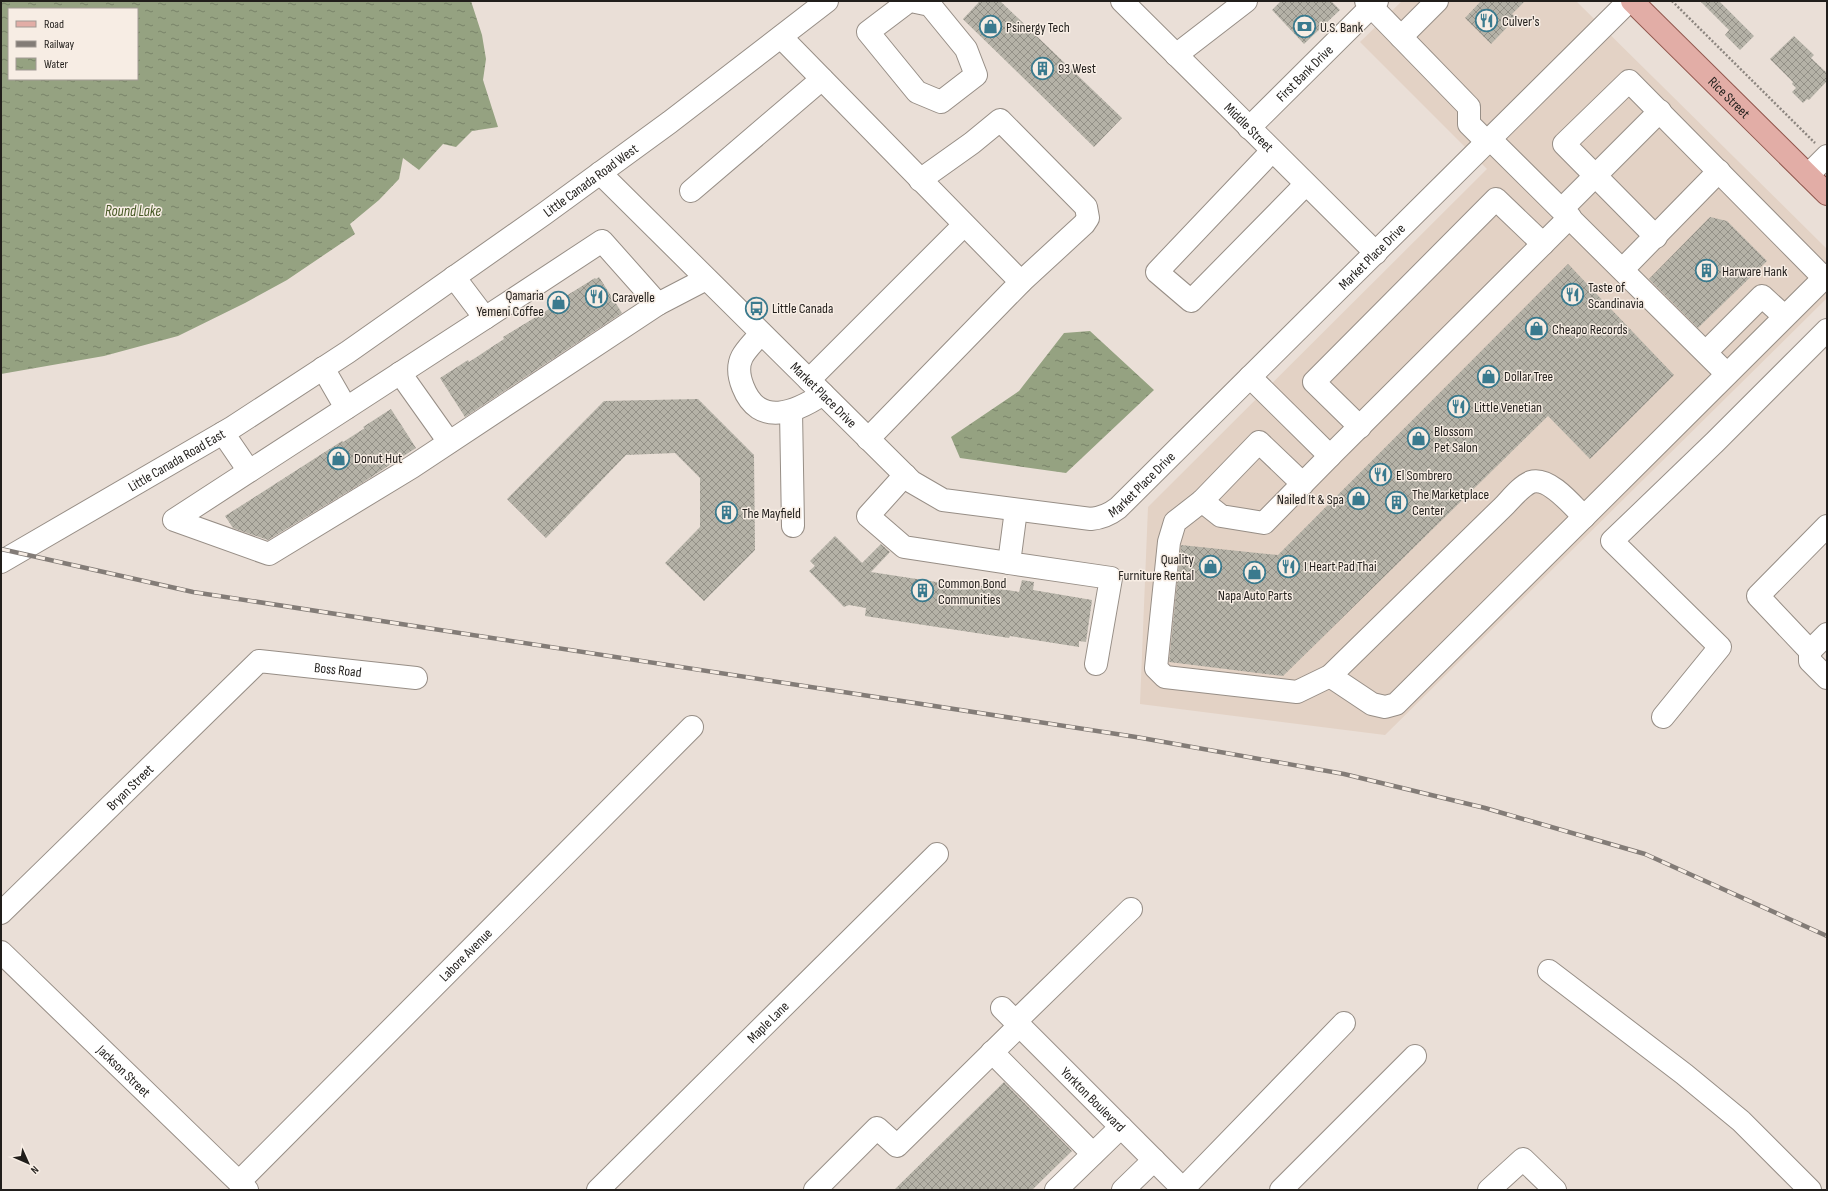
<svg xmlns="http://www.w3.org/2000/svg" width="1828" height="1191" viewBox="0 0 1828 1191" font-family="'Sofia Sans Condensed',sans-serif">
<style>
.built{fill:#e3d2c5}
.water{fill:url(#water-ripples);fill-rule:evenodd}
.building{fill:url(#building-cross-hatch)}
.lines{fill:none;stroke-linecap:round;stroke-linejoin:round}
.minor-casing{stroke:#978e86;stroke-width:24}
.major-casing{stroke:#92584f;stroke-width:24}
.path{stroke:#8c857f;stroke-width:2.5;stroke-dasharray:2 2;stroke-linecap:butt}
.minor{stroke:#fff;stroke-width:22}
.major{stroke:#e2ada6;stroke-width:22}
.rail-casing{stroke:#837c77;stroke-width:4.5}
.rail{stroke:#f7ede4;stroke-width:3;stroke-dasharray:9;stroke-linecap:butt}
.labels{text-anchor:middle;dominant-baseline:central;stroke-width:3;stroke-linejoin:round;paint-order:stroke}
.poi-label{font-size:14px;fill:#211e1b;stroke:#f7ede4;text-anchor:start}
.street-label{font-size:14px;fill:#211e1b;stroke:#f7ede4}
.water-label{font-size:15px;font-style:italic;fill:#475925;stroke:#f7ede4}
</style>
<defs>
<pattern id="water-ripples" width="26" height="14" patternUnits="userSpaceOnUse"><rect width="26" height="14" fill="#95a281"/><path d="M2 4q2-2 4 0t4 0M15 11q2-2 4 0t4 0" fill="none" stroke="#798369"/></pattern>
<pattern id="building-cross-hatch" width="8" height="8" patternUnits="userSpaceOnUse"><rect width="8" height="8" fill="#b5b2a7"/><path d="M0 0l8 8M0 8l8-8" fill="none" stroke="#939087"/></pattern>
</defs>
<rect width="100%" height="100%" fill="#eadfd7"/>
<path class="built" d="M1402 1H1576L1827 249V298L1385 735 1140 704 1148 507 1487 169 1360 42Z"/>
<g class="water">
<path d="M1 1H471L482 35 486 59 483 80 498 127 472 131 456 147 443 144 419 170 403 158 399 179 379 200 350 224 355 234 287 280 245 303 178 336 104 356 1 374ZM9 9H137V79H9Z"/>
<path d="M1090 331 1154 390 1066 473 960 458 951 437 1019 391 1064 333Z"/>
</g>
<g class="building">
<path d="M980 1H1000L1122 118 1094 147 963 19Z"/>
<path d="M1281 1H1331L1340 10 1304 44 1272 10Z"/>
<path d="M1481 1H1525L1512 14 1516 18 1491 44 1465 18Z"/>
<path d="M1700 1H1719L1754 36 1740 50 1725 35 1729 30Z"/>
<path d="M1794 36 1814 55 1811 58 1827 73V81L1809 100 1807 99 1803 103 1792 92 1796 88 1792 84 1793 82 1770 59Z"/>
<path d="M1710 217 1727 221 1767 261 1698 328 1649 279Z"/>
<path d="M1568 264 1674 375 1590 459 1548 416 1283 676 1169 662 1181 545 1278 555Z"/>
<path d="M599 277 622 313 465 417 440 378 468 360 469 362 504 339 503 337 567 298 566 296 595 278 596 279Z"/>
<path d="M698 399 754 455 755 550 704 601 665 563 700 527V478L675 453 626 455 546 538 507 499 604 401Z"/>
<path d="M391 409 416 448 362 483 268 540 233 528 225 516 342 441 343 442 365 428 363 427Z"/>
<path d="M835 536 862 563 881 544 890 552 871 572 969 587 970 584 1019 592 1022 580 1034 582 1033 590 1092 600 1086 642 1079 641V647L1010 636 1009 638 865 616 866 608 849 605 844 607 809 571 815 566 810 561Z"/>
<path d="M1004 1082 1072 1151 1032 1190H894Z"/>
</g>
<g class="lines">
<defs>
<g id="minor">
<path d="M909 1 868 32 917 92 941 102 976 75 966 49 930 5 911 1"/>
<path id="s1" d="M1122 1 1376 253"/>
<path d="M1366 1 1469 107V124L1487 142"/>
<path d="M781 37 1021 282 868 439"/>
<path d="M1401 37 1437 1"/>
<path d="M1176 55 1246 1"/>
<path id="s2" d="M1249 128 1377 1"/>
<path d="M1490 139 1727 374"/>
<path d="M1272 151 1157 272 1191 301 1306 184"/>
<path id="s3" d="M600 173 912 482 943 500 1091 519C1101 518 1109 515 1118 508L1629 1"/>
<path d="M1808 175 1827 156"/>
<path d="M920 180 972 143 1000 120 1086 207 1088 218 1084 224 1021 282"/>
<path d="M691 191 822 79"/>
<path d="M1562 209 1660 111"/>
<path d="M1656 237 1564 144 1629 81 1824 278"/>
<path d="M1623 269 1719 171"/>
<path d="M454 277 485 318 602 241 658 304 706 279"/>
<path d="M485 318 174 520 269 554 412 467 658 304"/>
<path d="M761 333C755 341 746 349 742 357 737 367 739 377 743 387 759 428 796 412 823 394"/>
<path d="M1706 352 1762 296 1784 316"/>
<path d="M323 368 346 408"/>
<path d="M400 373 449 442"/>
<path d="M1250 377 1330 456 1570 217"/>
<path d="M809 380 964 225"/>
<path d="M791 411 793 526"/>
<path d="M1360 427 1314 382 1496 199 1543 244"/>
<path d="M223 433 249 471"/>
<path d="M905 475 868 516 904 547 1009 563"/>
<path d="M1303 484 1259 442 1202 501 1221 516 1264 523 1330 456"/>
<path d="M1202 501 1175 522 1169 542 1156 668 1165 677 1297 692 1330 676 1503 507C1511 499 1521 486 1531 482 1549 476 1573 506 1584 517"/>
<path d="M1016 510 1009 563 1111 578 1096 664"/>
<path id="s4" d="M1 562 233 427 348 352 544 214 670 122 827 1"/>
<path d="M1827 634 1810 651V661L1827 678"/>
<path d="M1810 651 1758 596 1827 526"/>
<path d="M1330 676 1372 704 1385 707 1396 704 1827 275"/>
<path d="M1663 717 1720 647 1612 541 1715 442 1827 330"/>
<path id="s5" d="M1 913 259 661 416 678"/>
<path id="s6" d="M1 952 247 1190"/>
<path d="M1549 971 1684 1074 1741 1121 1810 1190"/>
<path id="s7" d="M1002 1008 1184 1190"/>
<path d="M1015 1022 1131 909"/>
<path d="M992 1052 1093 1154"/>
<path id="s8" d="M239 1182 692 727"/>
<path d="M1183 1189 1344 1023"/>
<path id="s9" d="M598 1190 937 854"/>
<path d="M815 1190 877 1128 897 1146 1019 1026"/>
<path d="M1056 1190 1121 1127"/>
<path d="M1123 1190 1154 1160"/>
<path d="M1281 1190 1415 1056"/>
<path d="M1489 1190 1523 1159 1555 1190"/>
</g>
<g id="major">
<path id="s10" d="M1632 1 1827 194"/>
</g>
</defs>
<use href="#minor" class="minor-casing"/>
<use href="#major" class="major-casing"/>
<path class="path" d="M1672 1 1815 143"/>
<use href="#minor" class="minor"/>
<use href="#major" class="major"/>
<defs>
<path id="rail" d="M1 549 193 592 1136 737 1344 774 1485 808 1645 854 1827 936"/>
</defs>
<use href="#rail" class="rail-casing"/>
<use href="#rail" class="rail"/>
</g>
<defs>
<symbol id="restaurant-ring" viewBox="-11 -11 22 22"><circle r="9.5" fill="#f7ede4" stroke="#3a7a8e" stroke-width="1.5"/><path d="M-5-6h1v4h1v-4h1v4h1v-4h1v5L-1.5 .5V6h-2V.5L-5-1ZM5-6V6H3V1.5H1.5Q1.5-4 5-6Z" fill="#3a7a8e"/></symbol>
<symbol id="shop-ring" viewBox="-11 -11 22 22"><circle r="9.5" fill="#f7ede4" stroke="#3a7a8e" stroke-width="1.5"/><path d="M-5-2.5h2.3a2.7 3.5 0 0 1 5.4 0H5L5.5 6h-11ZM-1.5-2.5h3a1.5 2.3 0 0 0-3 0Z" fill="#3a7a8e"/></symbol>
<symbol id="bank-ring" viewBox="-11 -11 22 22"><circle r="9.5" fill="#f7ede4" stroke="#3a7a8e" stroke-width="1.5"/><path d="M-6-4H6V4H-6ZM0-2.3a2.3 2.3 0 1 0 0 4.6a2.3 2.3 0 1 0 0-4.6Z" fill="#3a7a8e"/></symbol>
<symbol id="building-ring" viewBox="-11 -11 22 22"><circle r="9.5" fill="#f7ede4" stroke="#3a7a8e" stroke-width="1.5"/><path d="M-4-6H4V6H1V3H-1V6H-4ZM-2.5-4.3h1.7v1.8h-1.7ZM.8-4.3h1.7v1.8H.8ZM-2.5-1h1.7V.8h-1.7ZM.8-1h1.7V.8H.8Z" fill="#3a7a8e"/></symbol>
<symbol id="bus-ring" viewBox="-11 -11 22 22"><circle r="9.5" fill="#f7ede4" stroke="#3a7a8e" stroke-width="1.5"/><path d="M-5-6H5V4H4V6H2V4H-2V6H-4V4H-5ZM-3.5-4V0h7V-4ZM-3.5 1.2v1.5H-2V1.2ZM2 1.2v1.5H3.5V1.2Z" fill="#3a7a8e"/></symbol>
</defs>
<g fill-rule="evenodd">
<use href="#restaurant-ring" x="1474" y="8" width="25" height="25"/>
<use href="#shop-ring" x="978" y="14" width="25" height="25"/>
<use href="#bank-ring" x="1292" y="14" width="25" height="25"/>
<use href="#building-ring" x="1030" y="56" width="25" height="25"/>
<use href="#building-ring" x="1694" y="258" width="25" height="25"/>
<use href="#restaurant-ring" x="1560" y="282" width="25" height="25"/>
<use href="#restaurant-ring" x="584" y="284" width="25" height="25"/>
<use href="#shop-ring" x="546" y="290" width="25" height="25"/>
<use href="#bus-ring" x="744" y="296" width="25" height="25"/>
<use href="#shop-ring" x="1524" y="316" width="25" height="25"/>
<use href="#shop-ring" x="1476" y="364" width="25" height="25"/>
<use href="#restaurant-ring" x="1446" y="394" width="25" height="25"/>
<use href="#shop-ring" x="1406" y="426" width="25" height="25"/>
<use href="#shop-ring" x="326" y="446" width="25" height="25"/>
<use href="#restaurant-ring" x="1368" y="462" width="25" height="25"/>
<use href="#shop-ring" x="1346" y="486" width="25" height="25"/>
<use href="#building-ring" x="1384" y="490" width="25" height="25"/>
<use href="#building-ring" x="714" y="500" width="25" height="25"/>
<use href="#restaurant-ring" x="1276" y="554" width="25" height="25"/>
<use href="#shop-ring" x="1198" y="554" width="25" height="25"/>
<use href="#shop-ring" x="1242" y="560" width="25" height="25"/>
<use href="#building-ring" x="910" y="578" width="25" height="25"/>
</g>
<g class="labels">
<g class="poi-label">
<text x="1502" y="21">Culver's</text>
<text x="1006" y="27">Psinergy Tech</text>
<text x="1320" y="27">U.S. Bank</text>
<text x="1058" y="68">93 West</text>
<text x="1722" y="271">Harware Hank</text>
<text x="1588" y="287">Taste of<tspan x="1588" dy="16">Scandinavia</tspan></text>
<text x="544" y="295" text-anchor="end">Qamaria<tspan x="544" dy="16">Yemeni Coffee</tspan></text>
<text x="612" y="297">Caravelle</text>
<text x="772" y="308">Little Canada</text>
<text x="1552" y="329">Cheapo Records</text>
<text x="1504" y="376">Dollar Tree</text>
<text x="1474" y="407">Little Venetian</text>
<text x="1434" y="431">Blossom<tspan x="1434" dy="16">Pet Salon</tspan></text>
<text x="354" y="458">Donut Hut</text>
<text x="1396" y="475">El Sombrero</text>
<text x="1412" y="494">The Marketplace<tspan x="1412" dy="16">Center</tspan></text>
<text x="1344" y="499" text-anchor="end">Nailed It &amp; Spa</text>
<text x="742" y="513">The Mayfield</text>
<text x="1194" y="559" text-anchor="end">Quality<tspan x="1194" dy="16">Furniture Rental</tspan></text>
<text x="1304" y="566">I Heart Pad Thai</text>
<text x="938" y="583">Common Bond<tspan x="938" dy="16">Communities</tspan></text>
<text x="1255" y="595" text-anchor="middle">Napa Auto Parts</text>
</g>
<g class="street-label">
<text stroke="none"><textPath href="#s2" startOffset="78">First Bank Drive</textPath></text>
<text stroke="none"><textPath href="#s10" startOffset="137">Rice Street</textPath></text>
<text stroke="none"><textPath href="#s1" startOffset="179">Middle Street</textPath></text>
<text stroke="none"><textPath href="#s4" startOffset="703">Little Canada Road West</textPath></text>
<text stroke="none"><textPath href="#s3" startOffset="1011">Market Place Drive</textPath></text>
<text stroke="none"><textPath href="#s3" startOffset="315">Market Place Drive</textPath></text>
<text stroke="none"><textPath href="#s4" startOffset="203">Little Canada Road East</textPath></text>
<text stroke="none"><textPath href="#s3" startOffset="687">Market Place Drive</textPath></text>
<text stroke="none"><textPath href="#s5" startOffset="440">Boss Road</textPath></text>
<text stroke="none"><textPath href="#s5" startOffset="180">Bryan Street</textPath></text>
<text stroke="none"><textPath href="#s8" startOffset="321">Labore Avenue</textPath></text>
<text stroke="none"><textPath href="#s9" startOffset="239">Maple Lane</textPath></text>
<text stroke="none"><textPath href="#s6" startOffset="171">Jackson Street</textPath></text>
<text stroke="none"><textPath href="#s7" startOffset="129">Yorkton Boulevard</textPath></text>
</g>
<g class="water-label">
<text x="133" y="211">Round Lake</text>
</g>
</g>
<rect width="1828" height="1191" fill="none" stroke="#211e1b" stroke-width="4"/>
<rect x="8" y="8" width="130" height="72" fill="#f7ede4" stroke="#a19a94"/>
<rect x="16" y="21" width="20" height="6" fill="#e2ada6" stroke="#a19a94"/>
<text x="44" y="28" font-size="12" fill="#211e1b">Road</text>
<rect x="16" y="41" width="20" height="6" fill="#837c77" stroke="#a19a94"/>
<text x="44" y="48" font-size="12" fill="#211e1b">Railway</text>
<rect x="16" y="58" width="20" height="12" fill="url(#water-ripples)" stroke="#a19a94"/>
<text x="44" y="68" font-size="12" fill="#211e1b">Water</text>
<g transform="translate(28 1163) rotate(135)" stroke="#f7ede4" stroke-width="3" paint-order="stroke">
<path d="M0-3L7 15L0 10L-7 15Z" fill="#211e1b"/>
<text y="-6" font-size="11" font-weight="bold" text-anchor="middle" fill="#211e1b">N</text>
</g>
</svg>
